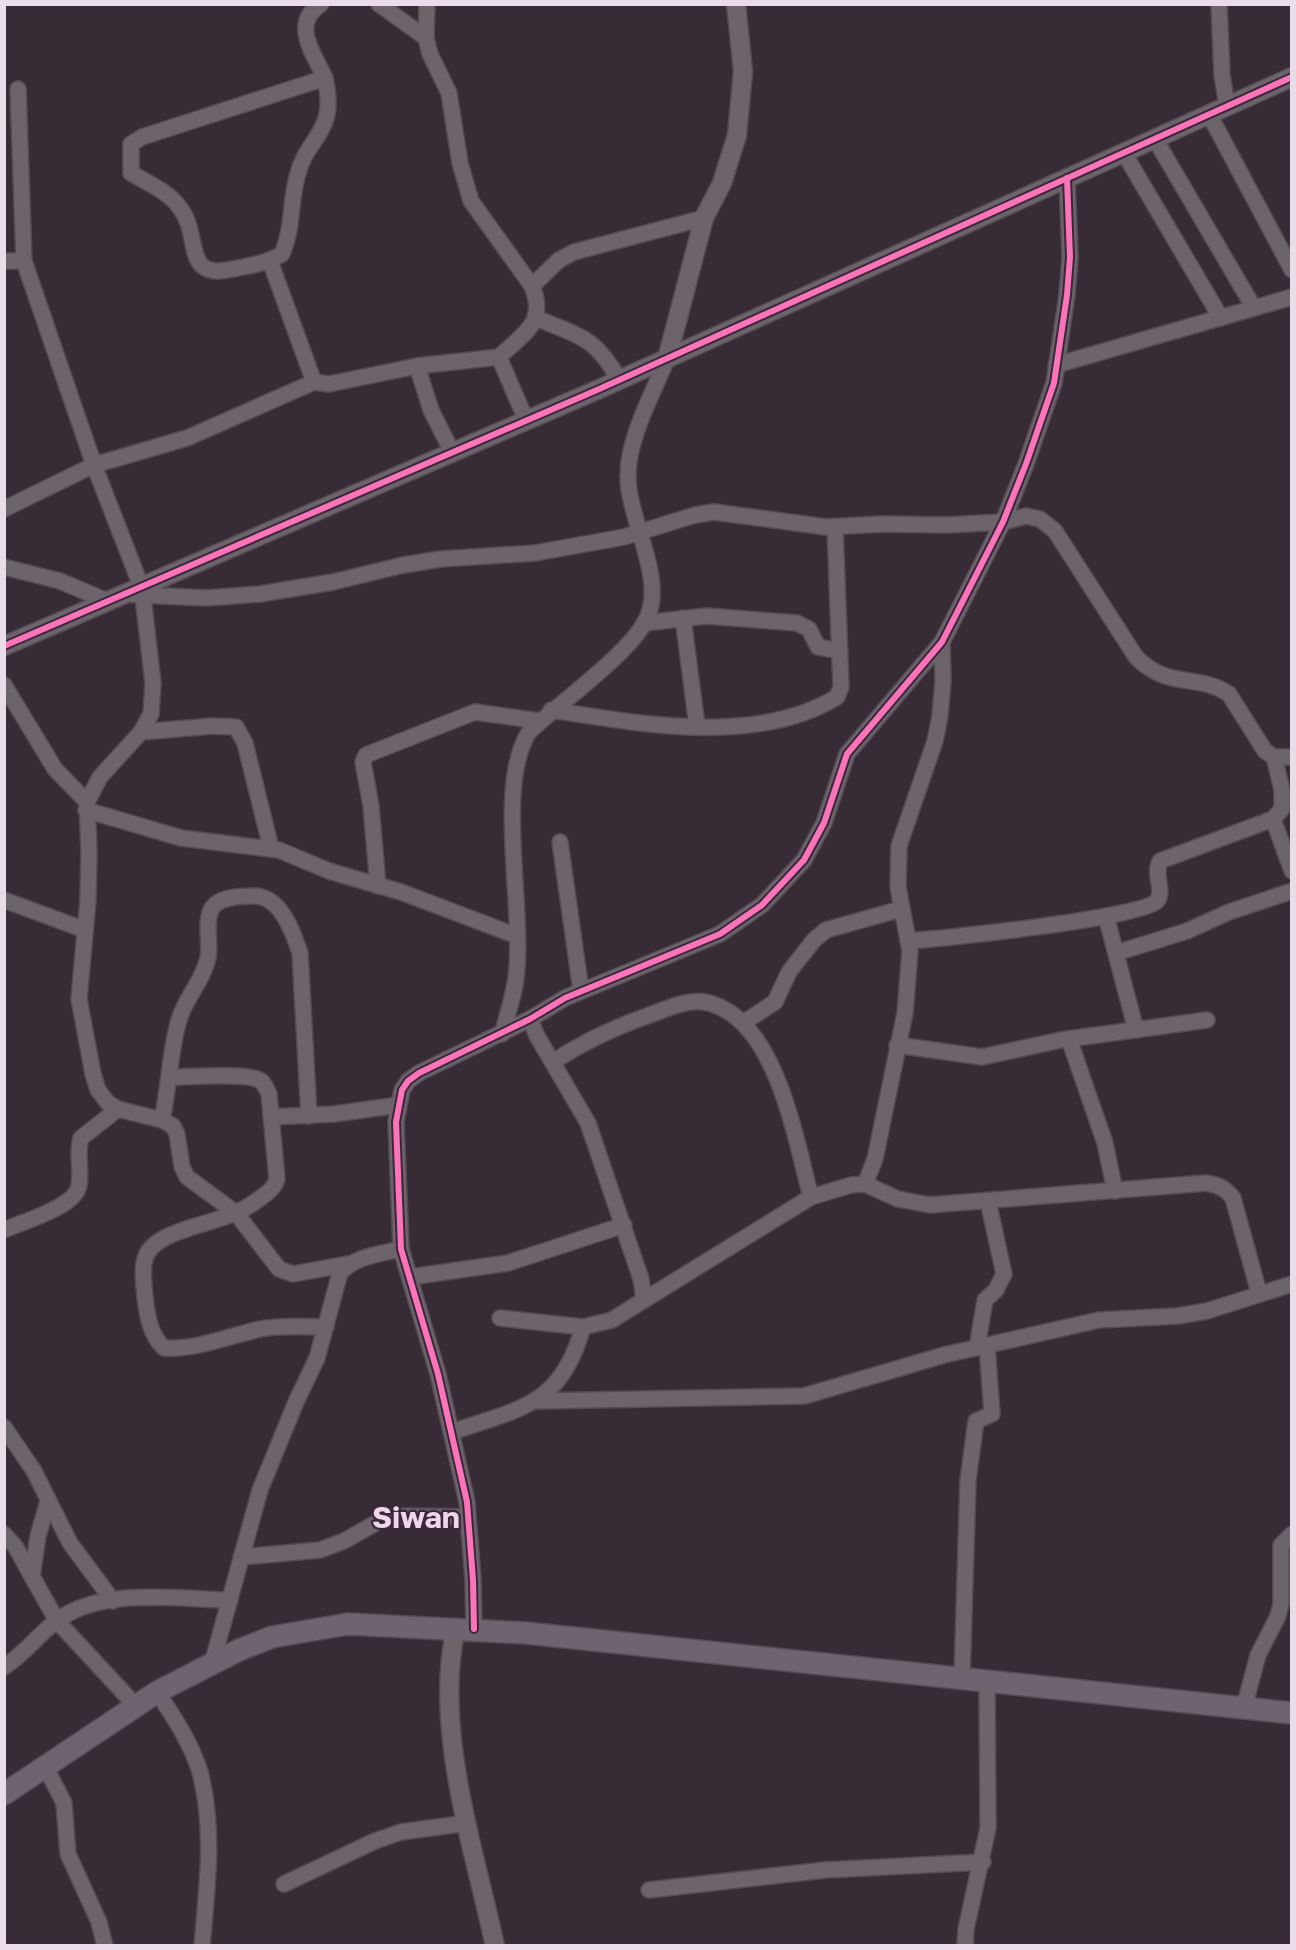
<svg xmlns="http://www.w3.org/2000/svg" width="1296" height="1950" viewBox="0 0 1296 1950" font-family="'Golos Text',sans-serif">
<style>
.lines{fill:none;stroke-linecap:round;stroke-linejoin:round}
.minor-casing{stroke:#534a52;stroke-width:18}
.tertiary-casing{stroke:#534a52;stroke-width:21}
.secondary-casing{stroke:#534a52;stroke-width:24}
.minor{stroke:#6c636b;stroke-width:15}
.tertiary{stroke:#6c636b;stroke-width:18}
.secondary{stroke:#6e636e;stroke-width:21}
.cycleway-casing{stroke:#3b283a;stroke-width:10}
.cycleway{stroke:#fb73b8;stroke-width:6}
.labels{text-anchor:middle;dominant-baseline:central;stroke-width:4.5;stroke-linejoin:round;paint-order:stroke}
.town-label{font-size:30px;font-weight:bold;fill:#eed6ec;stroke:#3b283a}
</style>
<rect width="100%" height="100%" fill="#372c36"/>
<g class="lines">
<defs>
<g id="minor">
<path d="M321 4C290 23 314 54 325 78L142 137 131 144V173C148 183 169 192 180 208 202 236 181 281 233 269 250 266 267 263 282 254 293 229 290 203 297 177 307 134 338 135 325 78"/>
<path d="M379 4 426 38"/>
<path d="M427 4 426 38 430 54 449 93 460 163 471 201 532 286 559 260 574 252 704 218"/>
<path d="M1219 4 1222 75 1227 106"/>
<path d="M18 89 24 261 94 465 141 586"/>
<path d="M1209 114 1292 270"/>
<path d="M1155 139 1254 308"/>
<path d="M1124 153 1221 318"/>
<path d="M4 261H24"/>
<path d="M270 261 314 382 329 384 417 366 499 357 526 420"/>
<path d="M536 318C579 336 596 337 619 380"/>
<path d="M499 357C524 333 547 323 532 286"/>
<path d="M1056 365 1292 297"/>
<path d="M417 366 431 410 452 452"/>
<path d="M4 509 94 465 187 438 314 382"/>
<path d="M4 567 60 581 107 601"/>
<path d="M121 594 207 598 260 594 333 582 403 565 441 559 535 553 624 537 695 515 714 512 826 527 882 524 946 525 1003 522 1026 516 1040 519 1055 531 1136 657C1168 690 1198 673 1229 694L1265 751 1274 757H1292"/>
<path d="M143 597 153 683 151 714 141 732 100 777 87 802 89 852 88 900 79 999 93 1074 98 1090 108 1103 118 1109 162 1120 173 1126 177 1134 182 1167 187 1177 236 1213 279 1269 293 1274 348 1264"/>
<path d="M683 618 697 726"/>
<path d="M644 623 707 616 797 623 809 629 818 647 840 651"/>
<path d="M4 685 55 769 87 802"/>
<path d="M551 710C640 724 757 746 837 697L841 687 835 527"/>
<path d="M141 732 213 726 236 727 245 743 271 848"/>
<path d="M86 810 181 838 279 850 329 871 401 892 517 936"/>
<path d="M1273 819 1292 871"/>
<path d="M560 842 581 991"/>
<path d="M378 886 371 806 363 762 366 755 475 712 540 721"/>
<path d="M4 900 85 930"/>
<path d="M1106 916 1136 1030"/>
<path d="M908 941C941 939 1142 918 1157 901 1165 891 1153 875 1160 861L1273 819 1282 809V790L1274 757"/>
<path d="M1116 953 1187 931 1229 912 1292 891"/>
<path d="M530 1019 537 1036 588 1123 641 1279 644 1300 612 1320 583 1327"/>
<path d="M743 1023 775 1002 789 972 814 940 826 930 901 909"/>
<path d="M502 1034C508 1012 516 990 517 967 523 904 496 784 529 732 559 703 632 652 647 618 666 578 627 517 628 475 628 438 653 393 667 359"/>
<path d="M1069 1039 1105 1143 1115 1191"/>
<path d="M897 1045 982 1057 1061 1040 1207 1020"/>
<path d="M553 1062C583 1042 613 1028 647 1016 664 1010 686 999 704 1002 776 1015 795 1139 811 1197"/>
<path d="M171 1077C192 1077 238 1073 257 1079 264 1081 266 1088 269 1094L277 1179C274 1189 267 1193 259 1199 252 1204 244 1210 235 1213 212 1224 155 1231 146 1256 141 1268 144 1284 145 1297 147 1315 150 1335 164 1348 197 1350 228 1336 260 1329 282 1325 305 1327 326 1327"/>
<path d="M271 1117 334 1114 399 1105"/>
<path d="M162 1120C169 1088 170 1049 179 1020 185 998 203 981 208 958 211 943 204 922 212 908 220 896 242 896 255 896 281 897 293 932 300 953L309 1116"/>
<path d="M865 1184 875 1159 905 1013 910 951 898 887 899 846 935 741 940 716 943 681 942 642"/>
<path d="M4 1230C24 1221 76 1207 79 1185 82 1169 76 1154 81 1138L118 1109"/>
<path d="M410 1277 508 1263 624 1225"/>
<path d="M644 1300 811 1197 851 1185 865 1184 898 1199 930 1205 1206 1183C1219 1185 1225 1188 1233 1198L1259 1293"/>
<path d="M977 1348 985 1300 996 1290 1004 1274 988 1201"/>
<path d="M537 1401 804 1396 944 1355 1099 1320 1177 1316 1207 1311 1292 1284"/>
<path d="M4 1427 34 1471 70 1543 113 1601"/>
<path d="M452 1432C521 1408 561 1406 583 1327L500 1318"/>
<path d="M4 1534 15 1546 57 1621 136 1706"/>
<path d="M241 1557 320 1550 344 1541 383 1519 395 1516 468 1517"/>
<path d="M32 1577 38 1536 48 1501"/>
<path d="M474 1629 473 1580 467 1502 438 1374 401 1249 396 1122 402 1090 408 1081 419 1073 530 1019 565 998 720 934 762 905 804 860 824 823 847 754 942 642 1003 522 1026 464 1054 383 1067 295 1070 257 1067 178"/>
<path d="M212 1664 260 1490 296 1402 317 1358 340 1273C355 1256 380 1254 401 1249"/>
<path d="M4 1667C28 1652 44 1626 69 1613 115 1589 179 1599 230 1600"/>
<path d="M962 1679 968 1480 976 1421 992 1414 987 1345"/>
<path d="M157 1692C174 1717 191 1743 200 1772 215 1829 207 1888 202 1946"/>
<path d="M1244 1708 1258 1655 1278 1616 1281 1604V1545L1292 1534"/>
<path d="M45 1766 64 1803 68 1854 99 1922 105 1946"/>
<path d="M284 1884 375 1841 401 1832 468 1823"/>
<path d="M649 1890 825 1870 983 1862"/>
<path d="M965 1946 966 1929 988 1828 987 1682"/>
</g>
<g id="tertiary">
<path d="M667 359 704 218 722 183 737 135 743 71 736 4"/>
<path d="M4 646 597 390 1292 77"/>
<path d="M456 1628C433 1727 474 1848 495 1946"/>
</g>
<path id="secondary" d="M4 1794 157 1692 239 1650 272 1637 348 1624 526 1633 1292 1713"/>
</defs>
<use href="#minor" class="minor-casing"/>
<use href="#tertiary" class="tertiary-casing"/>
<use href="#secondary" class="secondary-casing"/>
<use href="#minor" class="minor"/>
<use href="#tertiary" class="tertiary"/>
<use href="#secondary" class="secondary"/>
<defs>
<g id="cycleway">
<path d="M4 646 597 390 1292 77"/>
<path d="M474 1629 473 1580 467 1502 438 1374 401 1249 396 1122 402 1090 408 1081 419 1073 530 1019 565 998 720 934 762 905 804 860 824 823 847 754 942 642 1003 522 1026 464 1054 383 1067 295 1070 257 1067 178"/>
</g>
</defs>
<use href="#cycleway" class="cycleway-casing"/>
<use href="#cycleway" class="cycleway"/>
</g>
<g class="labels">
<g class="town-label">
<text x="416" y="1517">Siwan</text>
</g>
</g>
<rect width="1296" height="1950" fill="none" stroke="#eadde9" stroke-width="12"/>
</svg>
